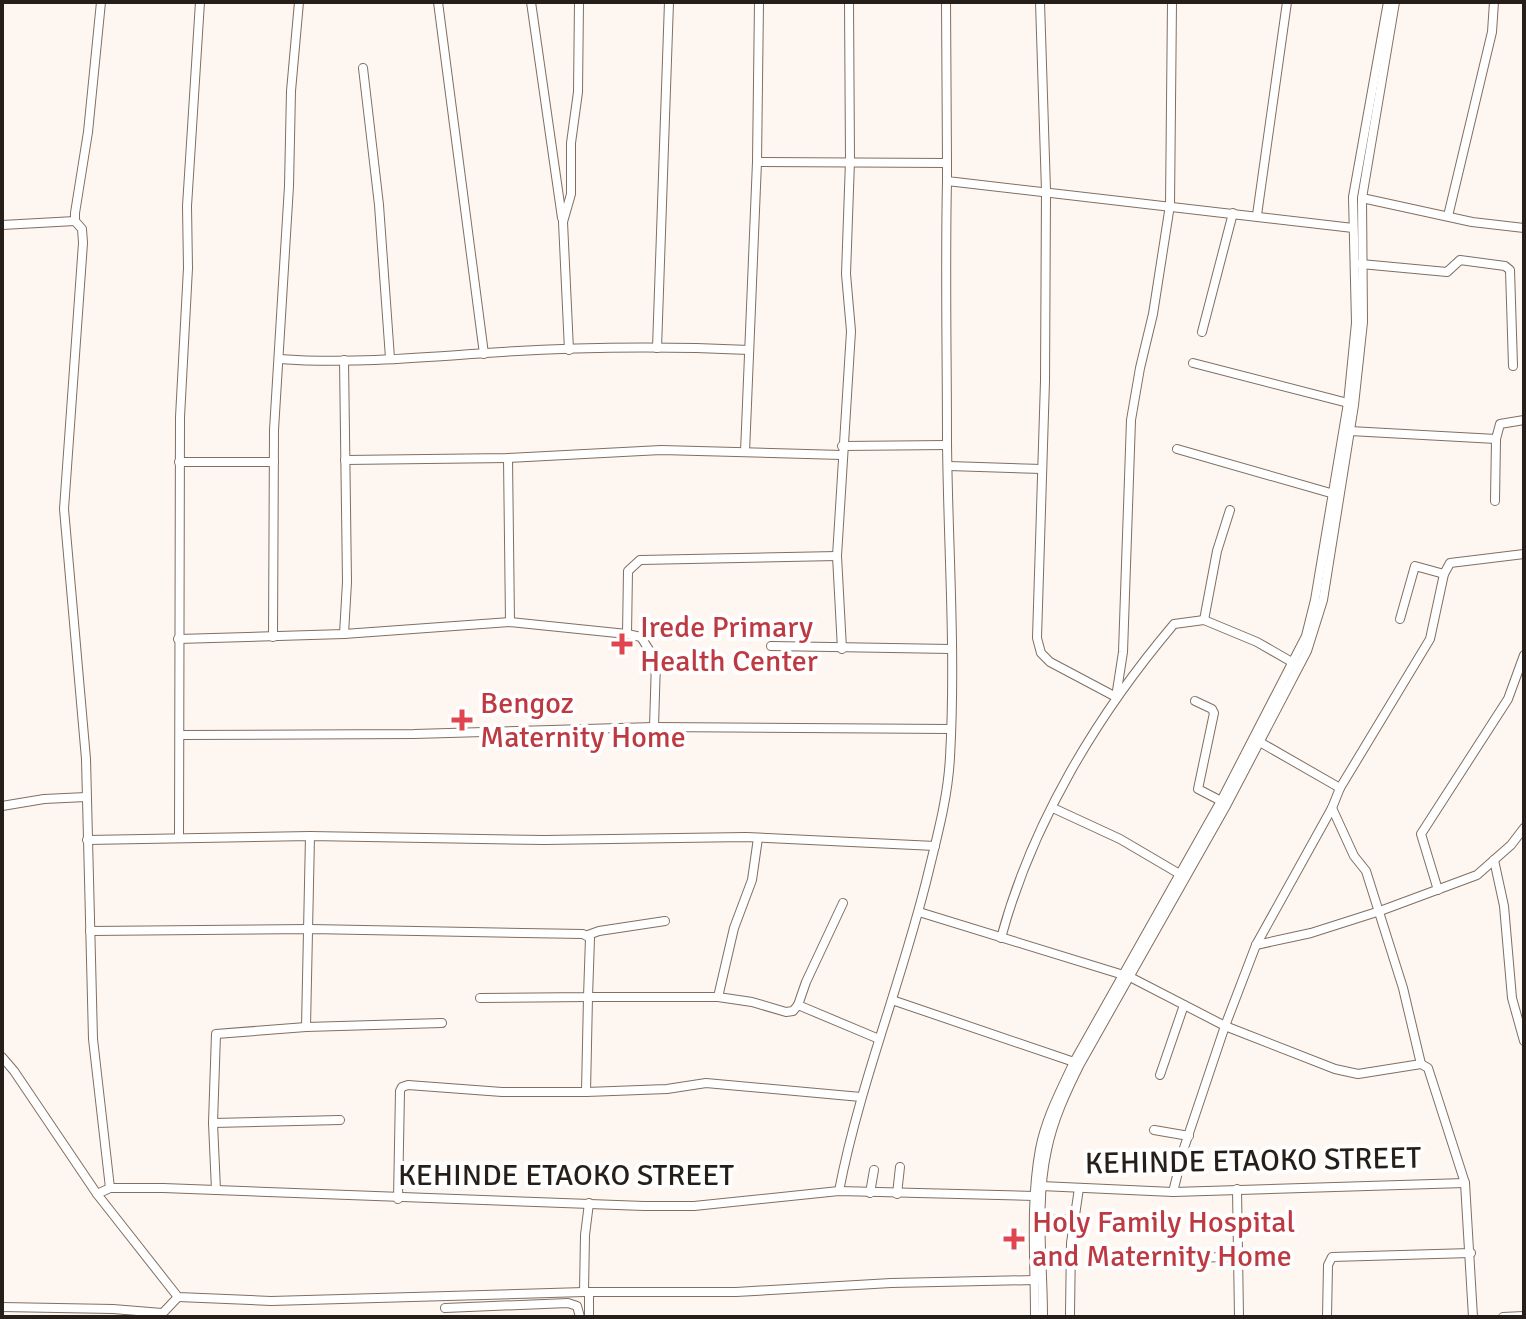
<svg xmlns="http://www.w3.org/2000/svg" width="1526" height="1319" viewBox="0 0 1526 1319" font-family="Signika,sans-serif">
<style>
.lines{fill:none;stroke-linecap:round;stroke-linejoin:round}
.minor-casing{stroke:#806f62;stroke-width:10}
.minor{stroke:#fff;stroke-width:8}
.health-dot{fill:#e0444e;stroke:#fff;stroke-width:3}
.labels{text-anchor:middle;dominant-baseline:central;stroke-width:8;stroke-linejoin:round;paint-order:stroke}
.health-label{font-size:30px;fill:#be3a42;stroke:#fff;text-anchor:start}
.street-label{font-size:30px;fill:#261f19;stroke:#fff}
</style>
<rect width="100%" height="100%" fill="#fef6f0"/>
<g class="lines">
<defs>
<g id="minor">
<path d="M101 2 88 132 75 213V221L82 229 83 243 64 509 86 759 93 1039 110 1188"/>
<path d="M438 2 484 354"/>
<path d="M531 2 562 218"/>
<path d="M946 2 947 163"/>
<path d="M1040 2 1046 191 1045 381 1037 638 1041 653 1050 662 1116 697"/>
<path d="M363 68 379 205 390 358"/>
<path d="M757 162 947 163V181L1353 228"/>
<path d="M1362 198 1472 222 1524 228"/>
<path d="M1257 215 1287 2"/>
<path d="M1448 216 1492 32 1494 2"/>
<path d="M2 225 75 221"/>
<path d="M1361 264 1447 272 1460 260 1505 266 1510 270 1513 366"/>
<path d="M1202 332 1233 213"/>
<path d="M657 348 669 2"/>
<path d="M569 350 563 222 571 194V143L578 92 579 2"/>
<path d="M279 359C348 364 418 358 486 353 573 347 662 346 749 350"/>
<path d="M344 360 347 582 344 634"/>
<path d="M1193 363 1348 403"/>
<path d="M1350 431 1496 439 1500 424 1524 420"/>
<path d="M842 446 947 445"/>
<path d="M1177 449 1334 494"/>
<path d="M745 452 757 162 759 2"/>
<path d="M508 458 510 622"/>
<path d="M345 460 508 458 661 450 842 455"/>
<path d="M179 462H274"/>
<path d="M949 466 1042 469"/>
<path d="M1495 501 1496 439"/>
<path d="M1400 619 1415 566 1444 574"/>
<path d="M1204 620 1217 551 1230 510"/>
<path d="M627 634 628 571 640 560 837 556"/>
<path d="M273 637 274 430 289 186 291 91 299 2"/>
<path d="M178 639 344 634 510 622 627 634 641 637 656 661 654 727"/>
<path d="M771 646 951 649"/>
<path d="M842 649 837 556 851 331 846 274 850 161 849 2"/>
<path d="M656 661 720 663"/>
<path d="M1116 697 1123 652 1131 420 1140 368 1153 314 1170 205 1172 2"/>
<path d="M1195 701 1212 709 1214 713 1198 789 1225 803"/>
<path d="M181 735 414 734 654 727 950 729"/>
<path d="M1258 741 1340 788"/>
<path d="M2 806 44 799 86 797"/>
<path d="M1053 808 1120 839 1183 876"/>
<path d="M1332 808 1354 856 1366 871 1403 988 1421 1064"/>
<path d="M179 838 180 417 188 268 187 206 200 2"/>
<path d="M87 840 310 836 544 840 746 837 935 846"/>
<path d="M1494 860 1504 906 1512 998 1524 1041"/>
<path d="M1438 890 1421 834 1508 699 1524 655"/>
<path d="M919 912 1130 977 1225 1026 1335 1069 1358 1074 1421 1064 1428 1068 1465 1183 1473 1317"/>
<path d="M90 931 310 929 583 934 590 938 588 997 480 998"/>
<path d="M588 935 599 931 665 921"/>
<path d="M1001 938C1032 823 1097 715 1174 624L1204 620 1257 642 1297 665"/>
<path d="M1256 945 1311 933 1380 911 1477 875 1511 845 1524 828"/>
<path d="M718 997 734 928 752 880 758 838"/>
<path d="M892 1000 1077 1063"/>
<path d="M798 1005 806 982 843 903"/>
<path d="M306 1027 310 836"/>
<path d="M2 1057 14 1071 97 1194 178 1297 271 1301 584 1292H736L891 1283 1035 1280"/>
<path d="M1160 1075 1184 1005"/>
<path d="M586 1092 588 997H718L752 1002 786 1012 793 1011 798 1005 879 1039"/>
<path d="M213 1123 340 1120"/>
<path d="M1154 1130 1189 1136"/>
<path d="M1041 1186 1173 1192 1465 1183"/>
<path d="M1237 1189 1239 1317"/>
<path d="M216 1190 213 1123 216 1034 306 1027 442 1023"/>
<path d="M839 1191C860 1082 903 979 929 870 938 833 948 796 950 757 956 652 948 547 947 442 947 355 945 268 947 181"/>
<path d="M1173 1192 1184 1148 1225 1026 1256 945 1332 808 1340 788 1430 639 1444 574 1450 563 1524 554"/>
<path d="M870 1193 874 1170"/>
<path d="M97 1194 110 1188H163L644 1206H694L839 1191 1035 1196"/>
<path d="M897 1194 900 1167"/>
<path d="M398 1199 400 1091 402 1087 408 1085 502 1092H586L667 1089 706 1083 861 1097"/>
<path d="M1040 1220 1074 1219"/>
<path d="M1097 1259 1237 1257"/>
<path d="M584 1292 585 1235 589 1203"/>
<path d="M589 1292V1317"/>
<path d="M2 1307 113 1309 162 1313"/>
<path d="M445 1308 568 1303 577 1306 580 1317"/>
<path d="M1070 1314 1071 1243 1079 1188"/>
<path d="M160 1316 178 1297"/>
<path d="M1035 1317C1035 1261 1030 1203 1040 1149 1046 1118 1061 1090 1074 1062L1221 801 1306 636 1315 600 1348 403 1356 323 1353 197 1388 2"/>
<path d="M1043 1317C1043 1262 1035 1204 1047 1150 1053 1120 1066 1092 1080 1064L1227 804 1307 651 1323 600 1354 405 1363 322 1362 198 1395 2"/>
<path d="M1327 1317 1328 1265 1332 1257 1471 1253"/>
<path d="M1503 1317 1524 1316"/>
</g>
</defs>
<use href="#minor" class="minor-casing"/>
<use href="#minor" class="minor"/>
</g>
<g class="health-dot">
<path d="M618 632h8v8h8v8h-8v8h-8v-8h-8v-8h8z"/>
<path d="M458 708h8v8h8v8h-8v8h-8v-8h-8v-8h8z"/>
<path d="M1010 1227h8v8h8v8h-8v8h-8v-8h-8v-8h8z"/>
</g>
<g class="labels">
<g class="health-label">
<text x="640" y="627">Irede Primary<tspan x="640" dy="34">Health Center</tspan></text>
<text x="480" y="703">Bengoz<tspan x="480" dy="34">Maternity Home</tspan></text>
<text x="1032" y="1222">Holy Family Hospital<tspan x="1032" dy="34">and Maternity Home</tspan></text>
</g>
<g class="street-label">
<text transform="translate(1253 1161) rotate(-1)">KEHINDE ETAOKO STREET</text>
<text x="566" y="1175">KEHINDE ETAOKO STREET</text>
</g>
</g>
<rect width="1526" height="1319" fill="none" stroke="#261f19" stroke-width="8"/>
</svg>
